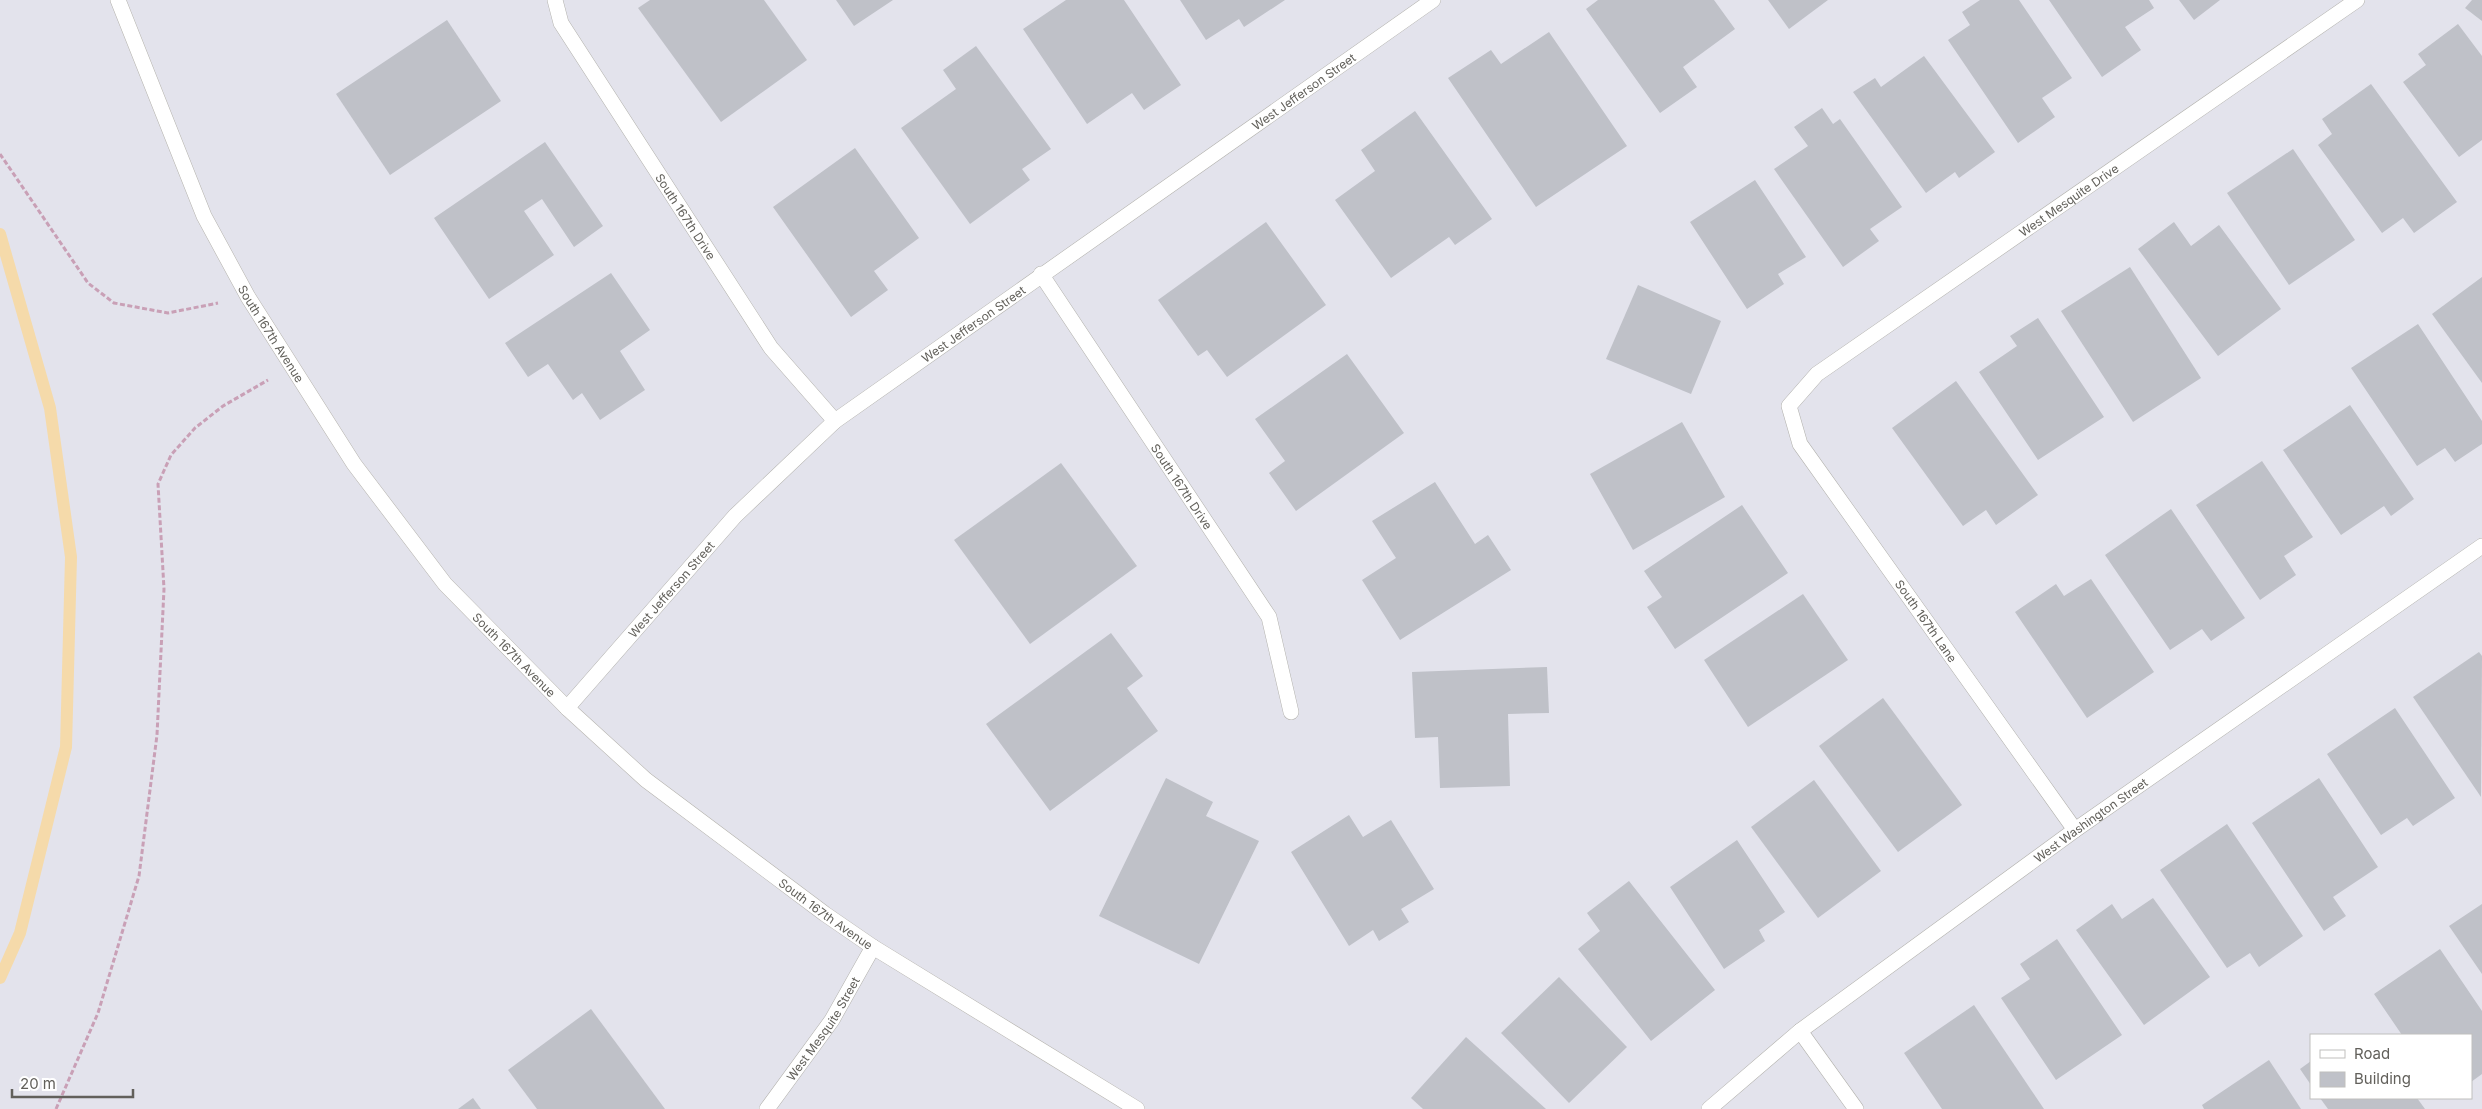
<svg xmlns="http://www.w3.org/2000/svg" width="2482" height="1109" viewBox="0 0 2482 1109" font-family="Inter,sans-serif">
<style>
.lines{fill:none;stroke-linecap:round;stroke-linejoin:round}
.stream{stroke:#f5daaa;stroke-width:12}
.building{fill:#bfc1c8}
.street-casing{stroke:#b2b1ac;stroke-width:16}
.secondary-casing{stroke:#b5b3ad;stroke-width:16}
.path{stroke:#c9a0b6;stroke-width:3;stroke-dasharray:5 2.5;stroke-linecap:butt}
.street{stroke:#fff;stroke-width:15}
.secondary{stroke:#fff;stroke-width:15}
.labels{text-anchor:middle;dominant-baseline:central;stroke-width:4.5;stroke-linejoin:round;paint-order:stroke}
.street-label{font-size:12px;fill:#62605b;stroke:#fff}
</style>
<rect width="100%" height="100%" fill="#e3e3ec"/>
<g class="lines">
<path class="stream" d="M0 234 50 408 71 557 66 747 20 933 0 978"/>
</g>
<g class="building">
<path d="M650 0H764L807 60 721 122 638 8Z"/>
<path d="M836 0H893L854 26Z"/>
<path d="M1066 0H1124L1181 85 1144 110 1132 93 1087 124 1023 29Z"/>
<path d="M1180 0H1285L1244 27 1239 19 1206 40Z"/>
<path d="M1598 0H1714L1735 29 1683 67 1697 87 1660 113 1586 9Z"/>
<path d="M1768 0H1828L1789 29Z"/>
<path d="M1980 0H2019L2072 78 2042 98 2055 117 2018 143 1948 40 1970 25 1962 12Z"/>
<path d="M2049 0H2149L2154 8 2125 27 2141 50 2102 77Z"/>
<path d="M2179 0H2220L2194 20Z"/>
<path d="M2472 0H2482V21L2465 8Z"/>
<path d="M447 20 501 101 390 175 336 94Z"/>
<path d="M2458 24 2482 56V140L2459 157 2403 82 2426 65 2418 54Z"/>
<path d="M1549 32 1627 146 1536 207 1448 78 1491 50 1501 64Z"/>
<path d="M976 46 1051 149 1022 169 1030 180 970 224 901 128 956 89 943 70Z"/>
<path d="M1924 56 1995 152 1959 178 1955 172 1926 193 1853 92 1875 78 1881 87Z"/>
<path d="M2371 84 2457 202 2414 233 2403 218 2382 233 2318 145 2332 134 2322 119Z"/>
<path d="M1822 108 1833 124 1840 119 1902 207 1870 229 1879 241 1843 267 1774 169 1808 146 1794 127Z"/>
<path d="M1415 111 1492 219 1455 245 1449 237 1391 278 1335 200 1375 171 1361 150Z"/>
<path d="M545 142 603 226 574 247 542 199 524 211 554 255 489 299 434 218Z"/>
<path d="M855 148 919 238 874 271 888 290 851 317 773 207Z"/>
<path d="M2293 149 2355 240 2289 285 2227 193Z"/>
<path d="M1755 180 1806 257 1778 274 1784 284 1747 309 1690 222Z"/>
<path d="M1266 222 1326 305 1227 377 1207 350 1198 356 1158 300Z"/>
<path d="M2174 222 2191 246 2219 225 2281 309 2218 356 2138 249Z"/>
<path d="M2130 267 2201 378 2133 422 2061 311Z"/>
<path d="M611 273 650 330 620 351 645 390 600 420 582 393 573 400 548 364 528 377 505 343Z"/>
<path d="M2482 277V383L2432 314Z"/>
<path d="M1638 285 1721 321 1691 394 1606 359Z"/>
<path d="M2038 318 2104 417 2038 460 1979 372 2017 346 2010 336Z"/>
<path d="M2418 324 2482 421V444L2455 462 2445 448 2417 466 2351 368Z"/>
<path d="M1347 354 1404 433 1296 511 1269 473 1285 461 1255 419Z"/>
<path d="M1956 381 2038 495 1996 525 1986 510 1963 526 1892 428Z"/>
<path d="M2350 405 2414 499 2391 516 2384 506 2341 535 2283 450Z"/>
<path d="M1682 422 1725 497 1633 550 1590 474Z"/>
<path d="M2262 461 2313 537 2284 556 2296 575 2260 600 2196 505Z"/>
<path d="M1061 463 1137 566 1030 644 954 540Z"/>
<path d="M1435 482 1475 544 1488 535 1511 570 1400 640 1362 580 1396 558 1372 521Z"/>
<path d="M1742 505 1788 573 1675 649 1647 607 1662 597 1644 571Z"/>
<path d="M2171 509 2245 618 2211 641 2202 629 2170 650 2105 555Z"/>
<path d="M2091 579 2154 672 2087 718 2015 612 2056 584 2064 596Z"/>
<path d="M1803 594 1848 660 1748 727 1704 660Z"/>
<path d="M1111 633 1143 676 1127 688 1158 731 1050 811 986 724Z"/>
<path d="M2479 652 2482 656 2481 797 2413 697Z"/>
<path d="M1547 667 1549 713 1508 714 1510 786 1440 788 1438 737 1415 738 1412 672Z"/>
<path d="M1883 698 1962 805 1898 852 1819 746Z"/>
<path d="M2395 708 2455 798 2413 826 2407 818 2381 835 2327 754Z"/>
<path d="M1166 778 1213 802 1206 816 1259 841 1199 964 1099 916Z"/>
<path d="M2319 778 2378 867 2333 897 2346 916 2324 931 2252 823Z"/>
<path d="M1814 780 1881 871 1818 918 1751 827Z"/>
<path d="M1349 815 1363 837 1391 820 1434 889 1401 909 1409 922 1379 941 1373 930 1349 946 1291 852Z"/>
<path d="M2227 824 2303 936 2259 967 2250 953 2227 968 2160 870Z"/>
<path d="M1737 840 1785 912 1759 930 1765 941 1724 969 1670 887Z"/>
<path d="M1629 881 1715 990 1651 1041 1578 949 1600 931 1587 913Z"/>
<path d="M2153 898 2210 977 2144 1025 2076 930 2112 904 2122 919Z"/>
<path d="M2482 904V974L2449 926Z"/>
<path d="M2057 939 2122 1035 2056 1080 2001 998 2030 979 2020 964Z"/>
<path d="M2440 949 2482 1011V1074L2471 1082V1035H2402L2374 994Z"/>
<path d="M1559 977 1627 1047 1569 1103 1501 1033Z"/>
<path d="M1974 1005 2044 1109H1942L1904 1053Z"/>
<path d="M591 1009 665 1109H537L508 1070Z"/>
<path d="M1466 1037 1546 1109H1423L1411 1098Z"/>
<path d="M2269 1060 2301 1109H2204L2202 1105Z"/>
<path d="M2311 1061V1085L2300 1069Z"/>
<path d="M473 1098 481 1109H458Z"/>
<path d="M2320 1098H2417L2425 1109H2328Z"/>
</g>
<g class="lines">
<defs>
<g id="street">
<path id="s1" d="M555 0 561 23 771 348 835 421"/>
<path id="s2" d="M1041 274 1269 617 1291 712"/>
<path id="s3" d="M567 708 735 516 835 421 1433 0"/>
<path id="s4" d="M2075 830 1800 444 1789 406 1817 374 2357 0"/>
<path d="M1800 1031 1856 1109"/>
<path id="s5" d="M767 1109 832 1020 873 947"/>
<path id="s6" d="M1709 1109 1800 1031 2075 830 2482 546"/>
</g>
<g id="secondary">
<path id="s7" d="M118 0 204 216 248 297 354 464 445 584 567 708 646 780 825 914 873 947 1137 1109"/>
</g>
</defs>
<use href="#street" class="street-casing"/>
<use href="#secondary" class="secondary-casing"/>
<g class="path">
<path d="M0 154 88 283 114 303 168 313 218 303"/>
<path d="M56 1109 98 1013 139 876 157 735 164 589 158 484 171 455 195 428 223 406 268 380"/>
</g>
<use href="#street" class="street"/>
<use href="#secondary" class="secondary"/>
</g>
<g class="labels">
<g class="street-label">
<text stroke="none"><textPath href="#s3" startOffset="966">West Jefferson Street</textPath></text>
<text stroke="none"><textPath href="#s4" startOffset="862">West Mesquite Drive</textPath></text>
<text stroke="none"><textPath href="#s1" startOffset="254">South 167th Drive</textPath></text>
<text stroke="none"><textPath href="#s3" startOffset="562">West Jefferson Street</textPath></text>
<text stroke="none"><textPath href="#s7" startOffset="368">South 167th Avenue</textPath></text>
<text stroke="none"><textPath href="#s2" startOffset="255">South 167th Drive</textPath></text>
<text stroke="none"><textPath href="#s3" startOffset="158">West Jefferson Street</textPath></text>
<text transform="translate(1926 621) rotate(55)">South 167th Lane</text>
<text stroke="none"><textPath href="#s7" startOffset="772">South 167th Avenue</textPath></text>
<text stroke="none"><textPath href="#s6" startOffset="479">West Washington Street</textPath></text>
<text stroke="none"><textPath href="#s7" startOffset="1178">South 167th Avenue</textPath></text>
<text stroke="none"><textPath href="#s5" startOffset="98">West Mesquite Street</textPath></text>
</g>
</g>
<rect x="2310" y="1034" width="162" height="65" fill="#ffffff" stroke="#c0bfbd"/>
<rect x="2320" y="1050" width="25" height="8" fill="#ffffff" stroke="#c0bfbd"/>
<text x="2354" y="1059" font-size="15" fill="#62605b">Road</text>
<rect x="2320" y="1072" width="25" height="15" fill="#bfc1c8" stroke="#c0bfbd"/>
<text x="2354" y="1084" font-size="15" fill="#62605b">Building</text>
<path d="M12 1089v8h121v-8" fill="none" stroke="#62605b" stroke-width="2.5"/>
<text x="20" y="1089" font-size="15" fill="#62605b" stroke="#ffffff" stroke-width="4" paint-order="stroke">20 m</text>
</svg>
